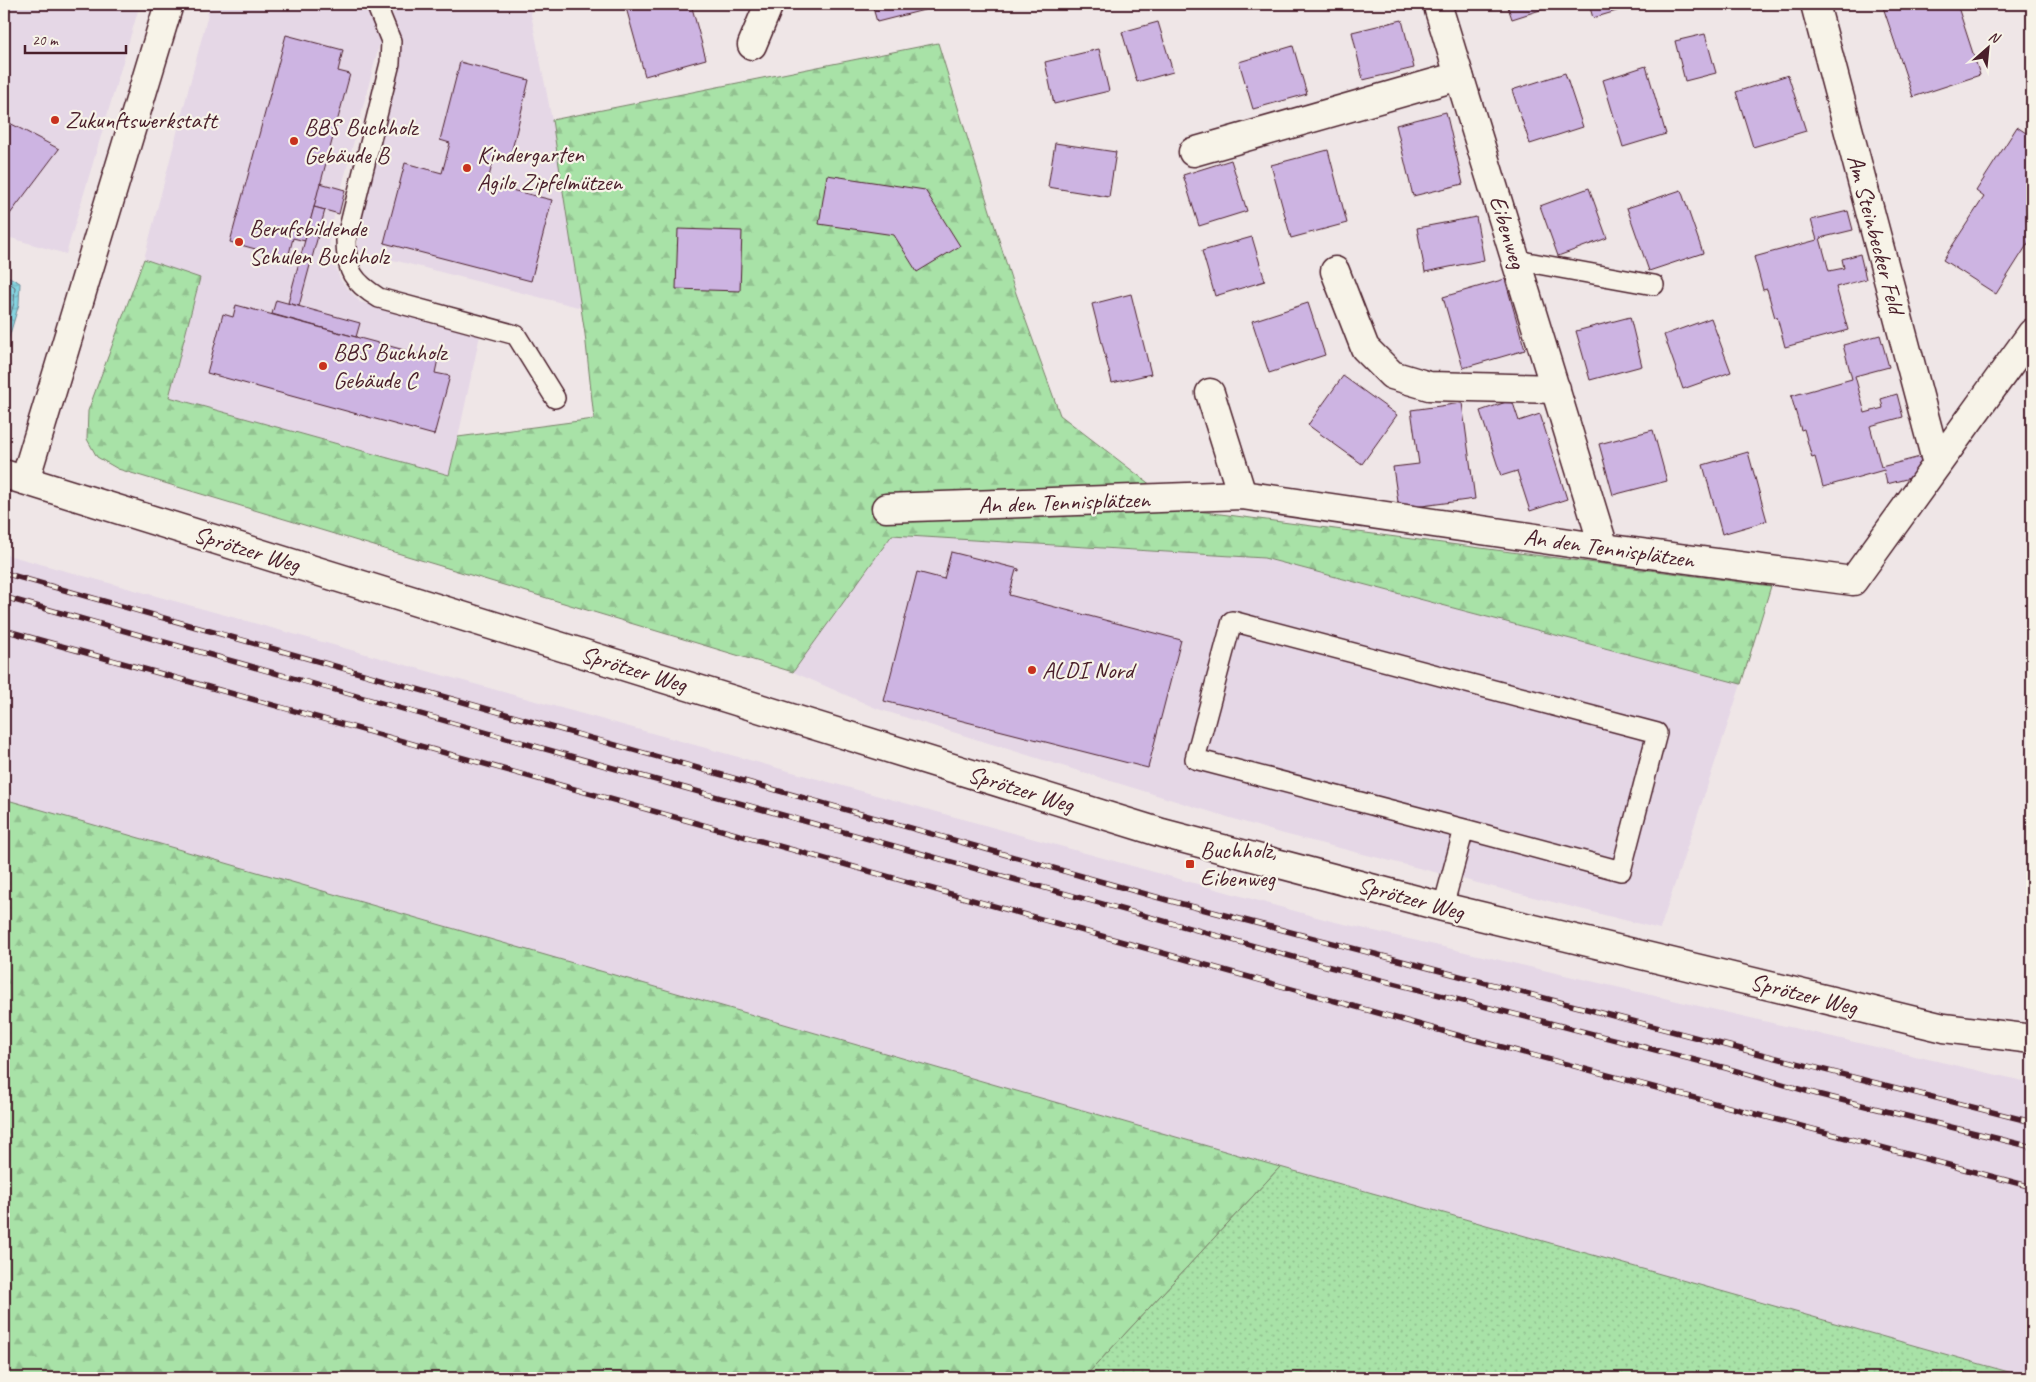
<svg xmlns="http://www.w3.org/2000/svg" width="2036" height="1382" viewBox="0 0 2036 1382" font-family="Caveat,sans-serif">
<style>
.built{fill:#e5d7e6}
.forest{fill:url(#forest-firs);stroke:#798069}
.garden{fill:url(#garden-dots);stroke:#798069}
.water{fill:url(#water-waves);stroke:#6d8b98}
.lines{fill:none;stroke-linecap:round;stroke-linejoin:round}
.shore{stroke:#616773;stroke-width:1}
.building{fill:#cdb4e2;stroke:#4a1f2b}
.lane-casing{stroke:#4a1f2b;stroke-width:22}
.street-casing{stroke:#4a1f2b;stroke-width:31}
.secondary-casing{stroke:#4a1f2b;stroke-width:31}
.lane{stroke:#f7f3e8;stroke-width:19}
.street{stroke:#f7f3e8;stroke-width:28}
.secondary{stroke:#f7f3e8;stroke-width:28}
.rail-casing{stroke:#4a1f2b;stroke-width:5.5}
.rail{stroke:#f7f3e8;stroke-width:4;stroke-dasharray:11;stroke-linecap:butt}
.poi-dot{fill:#c8321e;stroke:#f7f3e8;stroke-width:2}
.labels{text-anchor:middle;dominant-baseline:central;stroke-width:4.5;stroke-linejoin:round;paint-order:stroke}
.poi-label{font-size:24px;fill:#4a1f2b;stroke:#f7f3e8;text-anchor:start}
.street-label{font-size:24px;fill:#4a1f2b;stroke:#f7f3e8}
</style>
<defs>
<pattern id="forest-firs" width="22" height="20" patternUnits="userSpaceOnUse" patternTransform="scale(1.25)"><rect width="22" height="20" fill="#a8e2a7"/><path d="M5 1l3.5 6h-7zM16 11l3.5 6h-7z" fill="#92c190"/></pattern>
<pattern id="garden-dots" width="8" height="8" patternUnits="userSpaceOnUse" patternTransform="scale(1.25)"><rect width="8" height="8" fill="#a8e2a7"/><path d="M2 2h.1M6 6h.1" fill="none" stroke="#92c190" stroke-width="1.8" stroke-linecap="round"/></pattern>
<pattern id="water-waves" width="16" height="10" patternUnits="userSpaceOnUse" patternTransform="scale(1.25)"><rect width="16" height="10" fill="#84d3e0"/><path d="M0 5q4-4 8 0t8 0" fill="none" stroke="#74b5c0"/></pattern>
</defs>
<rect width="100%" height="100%" fill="#efe6e7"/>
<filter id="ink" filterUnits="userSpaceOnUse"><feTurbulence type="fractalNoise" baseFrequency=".02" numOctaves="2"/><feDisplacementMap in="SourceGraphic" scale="10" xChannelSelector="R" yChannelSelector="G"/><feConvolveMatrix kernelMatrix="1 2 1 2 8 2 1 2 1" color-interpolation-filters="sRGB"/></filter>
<g filter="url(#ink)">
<g class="built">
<path d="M4 4H140L66 254 4 236Z"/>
<path d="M209 4H390L330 232 329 251 341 281 360 302 480 335 450 475 169 397 200 278 144 259 207 18Z"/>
<path d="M391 4H529L552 120 582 308 358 251V240L400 50Z"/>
<path d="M892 535 1264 558 1741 684 1660 929 1276 832 878 709 793 672Z"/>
<path d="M4 554 1331 921 2032 1083V1378H1499L1027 1213 4 943Z"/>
</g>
<g class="forest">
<path d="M938 43 1013 285 1060 415 1182 509 1771 586 1741 684 1264 558 892 535 793 672 118 469 97 457 87 439 88 411 144 259 200 278 169 397 449 475 458 437 594 419 585 334 552 120Z"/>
<path d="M4 799 1280 1167 1084 1378H4Z"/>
</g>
<path class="garden" d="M1280 1167 2030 1378H1084Z"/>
<path class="water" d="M4 274 20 283 19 304 4 354Z"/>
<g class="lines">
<path class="shore" d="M4 279 15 287 14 303 4 336"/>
</g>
<g class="building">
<path d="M625 4H691L706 59 645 76Z"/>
<path d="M872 4H935L936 7 877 22Z"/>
<path d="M1507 4H1559L1512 19Z"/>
<path d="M1589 4H1629L1630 7 1593 18Z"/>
<path d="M1754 4H1777L1757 10Z"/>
<path d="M1882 4H1957L1980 75 1913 97Z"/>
<path d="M1402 20 1414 68 1363 80 1352 32Z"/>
<path d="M1158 22 1173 72 1137 82 1122 32Z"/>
<path d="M1705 34 1716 73 1685 81 1675 41Z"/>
<path d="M286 35 343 50 338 71 350 74 305 241 293 238 288 258 230 242Z"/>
<path d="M1293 46 1307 94 1253 109 1239 62Z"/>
<path d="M1099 49 1109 91 1054 104 1045 62Z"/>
<path d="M460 62 529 80 510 158 495 154 487 184 552 200 531 281 384 243 405 163 442 173 450 143 440 140Z"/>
<path d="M1646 66 1666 134 1623 147 1603 80Z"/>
<path d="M1565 73 1583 127 1530 144 1512 90Z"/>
<path d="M1788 75 1806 131 1753 147 1736 92Z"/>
<path d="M1446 112 1463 184 1413 196 1396 125Z"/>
<path d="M4 120 59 149 4 222Z"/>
<path d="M2032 123V237L1996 294 1943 260 1984 197 1976 191 2017 127 2026 133Z"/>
<path d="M1055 143 1116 152 1109 197 1048 187Z"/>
<path d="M1328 150 1347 223 1291 238 1271 165Z"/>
<path d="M1231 160 1247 211 1199 226 1183 175Z"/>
<path d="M827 175 925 190 960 246 917 272 894 235 819 224Z"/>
<path d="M320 183 345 190 339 214 314 207Z"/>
<path d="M1589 188 1607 238 1558 256 1540 206Z"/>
<path d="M1681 190 1703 253 1649 271 1627 208Z"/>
<path d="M314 207 325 210 299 306 288 303Z"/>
<path d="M1848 211 1853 230 1820 238 1829 271 1844 268 1842 259 1860 254 1866 279 1836 287 1848 330 1785 347 1777 317 1775 318 1767 289 1763 290 1754 257 1817 240 1811 220Z"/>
<path d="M1476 217 1484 260 1425 272 1417 228Z"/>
<path d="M678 229 742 231 740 291 676 289Z"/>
<path d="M1252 237 1265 281 1215 296 1202 251Z"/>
<path d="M1505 279 1525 350 1463 368 1443 297Z"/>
<path d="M1131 294 1151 374 1112 383 1092 304Z"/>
<path d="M276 300 360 323 356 337 272 314Z"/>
<path d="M1308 303 1325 355 1269 373 1252 321Z"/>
<path d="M236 305 438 359 435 373 450 376 434 435 207 373 223 314 233 317Z"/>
<path d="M1630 317 1642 366 1590 380 1576 331Z"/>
<path d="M1711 318 1731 372 1683 389 1664 335Z"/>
<path d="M1880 335 1889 367 1855 376 1865 413 1883 408 1881 399 1897 394 1903 417 1870 426 1881 467 1920 457 1925 474 1887 484 1884 470 1823 487 1815 457 1812 458 1804 429 1801 430 1791 396 1852 379 1843 345Z"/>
<path d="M1343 376 1397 415 1362 464 1308 425Z"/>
<path d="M1512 400 1519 421 1540 414 1567 499 1530 511 1517 471 1501 476 1480 411Z"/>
<path d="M1462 403 1475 499 1399 509 1393 467 1419 464 1411 410Z"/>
<path d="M1653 430 1667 481 1613 495 1599 444Z"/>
<path d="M1748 452 1767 521 1722 534 1703 465Z"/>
<path d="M951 552 1019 569V571L1016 570 1009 595 1181 640 1148 768 884 701 917 572 944 579Z"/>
</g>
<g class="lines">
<defs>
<g id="lane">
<path d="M376 4 391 41 390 63 346 240C346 271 353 282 379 298L516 335 555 398"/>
<path d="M1516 260 1654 285"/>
<path d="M1443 907 1464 829 1195 759 1232 621 1657 733 1621 871 1464 829"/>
</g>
<g id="street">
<path d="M1815 4 1937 464"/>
<path d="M1439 10 1604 548"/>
<path d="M752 45 769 4"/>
<path d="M1193 152 1459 76"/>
<path d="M1335 271 1365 348 1392 375 1429 386 1556 389"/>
<path d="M1210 393 1242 495"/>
<path d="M25 480 169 4"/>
<path d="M886 508 1242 495 1604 548 1853 581 2032 333"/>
</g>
<path id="secondary" d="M4 474 1162 833 1443 907 1944 1028 2032 1039"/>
</defs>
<use href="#lane" class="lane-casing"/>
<use href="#street" class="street-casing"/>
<use href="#secondary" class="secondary-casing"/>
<use href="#lane" class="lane"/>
<use href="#street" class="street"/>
<use href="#secondary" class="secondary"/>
<defs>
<g id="rail">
<path d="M4 573 1167 900 1725 1045 2032 1122"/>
<path d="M4 597 613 768 1326 966 1726 1068 1817 1094 2032 1147"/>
<path d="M4 630 1464 1037 2032 1187"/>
</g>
</defs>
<use href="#rail" class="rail-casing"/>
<use href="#rail" class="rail"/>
</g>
</g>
<g class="poi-dot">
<circle cx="55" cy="120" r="5"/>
<circle cx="294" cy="141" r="5"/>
<circle cx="467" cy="168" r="5"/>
<circle cx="239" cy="242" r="5"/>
<circle cx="323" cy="366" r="5"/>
<circle cx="1032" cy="670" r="5"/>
<rect x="1185" y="859" width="10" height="10" rx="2.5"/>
</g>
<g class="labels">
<g class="poi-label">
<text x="65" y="120">Zukunftswerkstatt</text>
<text x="304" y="127">BBS Buchholz<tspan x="304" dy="28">Gebäude B</tspan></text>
<text x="477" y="154">Kindergarten<tspan x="477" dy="28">Agilo Zipfelmützen</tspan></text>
<text x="249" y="228">Berufsbildende<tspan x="249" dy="28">Schulen Buchholz</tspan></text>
<text x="333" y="352">BBS Buchholz<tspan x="333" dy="28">Gebäude C</tspan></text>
<text x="1042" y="670">ALDI Nord</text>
<text x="1200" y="850">Buchholz,<tspan x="1200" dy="28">Eibenweg</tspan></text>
</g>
<g class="street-label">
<text transform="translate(1508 232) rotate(73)">Eibenweg</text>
<text transform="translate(1876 234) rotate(75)">Am Steinbecker Feld</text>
<text transform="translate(1064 502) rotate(-2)">An den Tennisplätzen</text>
<text transform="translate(1609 548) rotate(8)">An den Tennisplätzen</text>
<text transform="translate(247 549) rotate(17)">Sprötzer Weg</text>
<text transform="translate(634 669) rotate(17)">Sprötzer Weg</text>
<text transform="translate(1021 789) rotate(17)">Sprötzer Weg</text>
<text transform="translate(1411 898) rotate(15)">Sprötzer Weg</text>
<text transform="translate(1804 994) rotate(14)">Sprötzer Weg</text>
</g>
</g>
<rect width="2036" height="1382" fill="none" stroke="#f7f3e8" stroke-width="20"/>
<rect x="10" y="10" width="2016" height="1362" fill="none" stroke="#4a1f2b" stroke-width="2" filter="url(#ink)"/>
<g transform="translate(1988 48) rotate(27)" stroke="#f7f3e8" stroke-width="4" paint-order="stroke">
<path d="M0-4L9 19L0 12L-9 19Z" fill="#4a1f2b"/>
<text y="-8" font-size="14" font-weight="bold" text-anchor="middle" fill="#4a1f2b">N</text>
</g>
<path d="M25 45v8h101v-8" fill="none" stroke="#4a1f2b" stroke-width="2.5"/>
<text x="32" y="45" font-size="15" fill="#4a1f2b" stroke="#f7f3e8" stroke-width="4" paint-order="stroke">20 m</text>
</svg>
